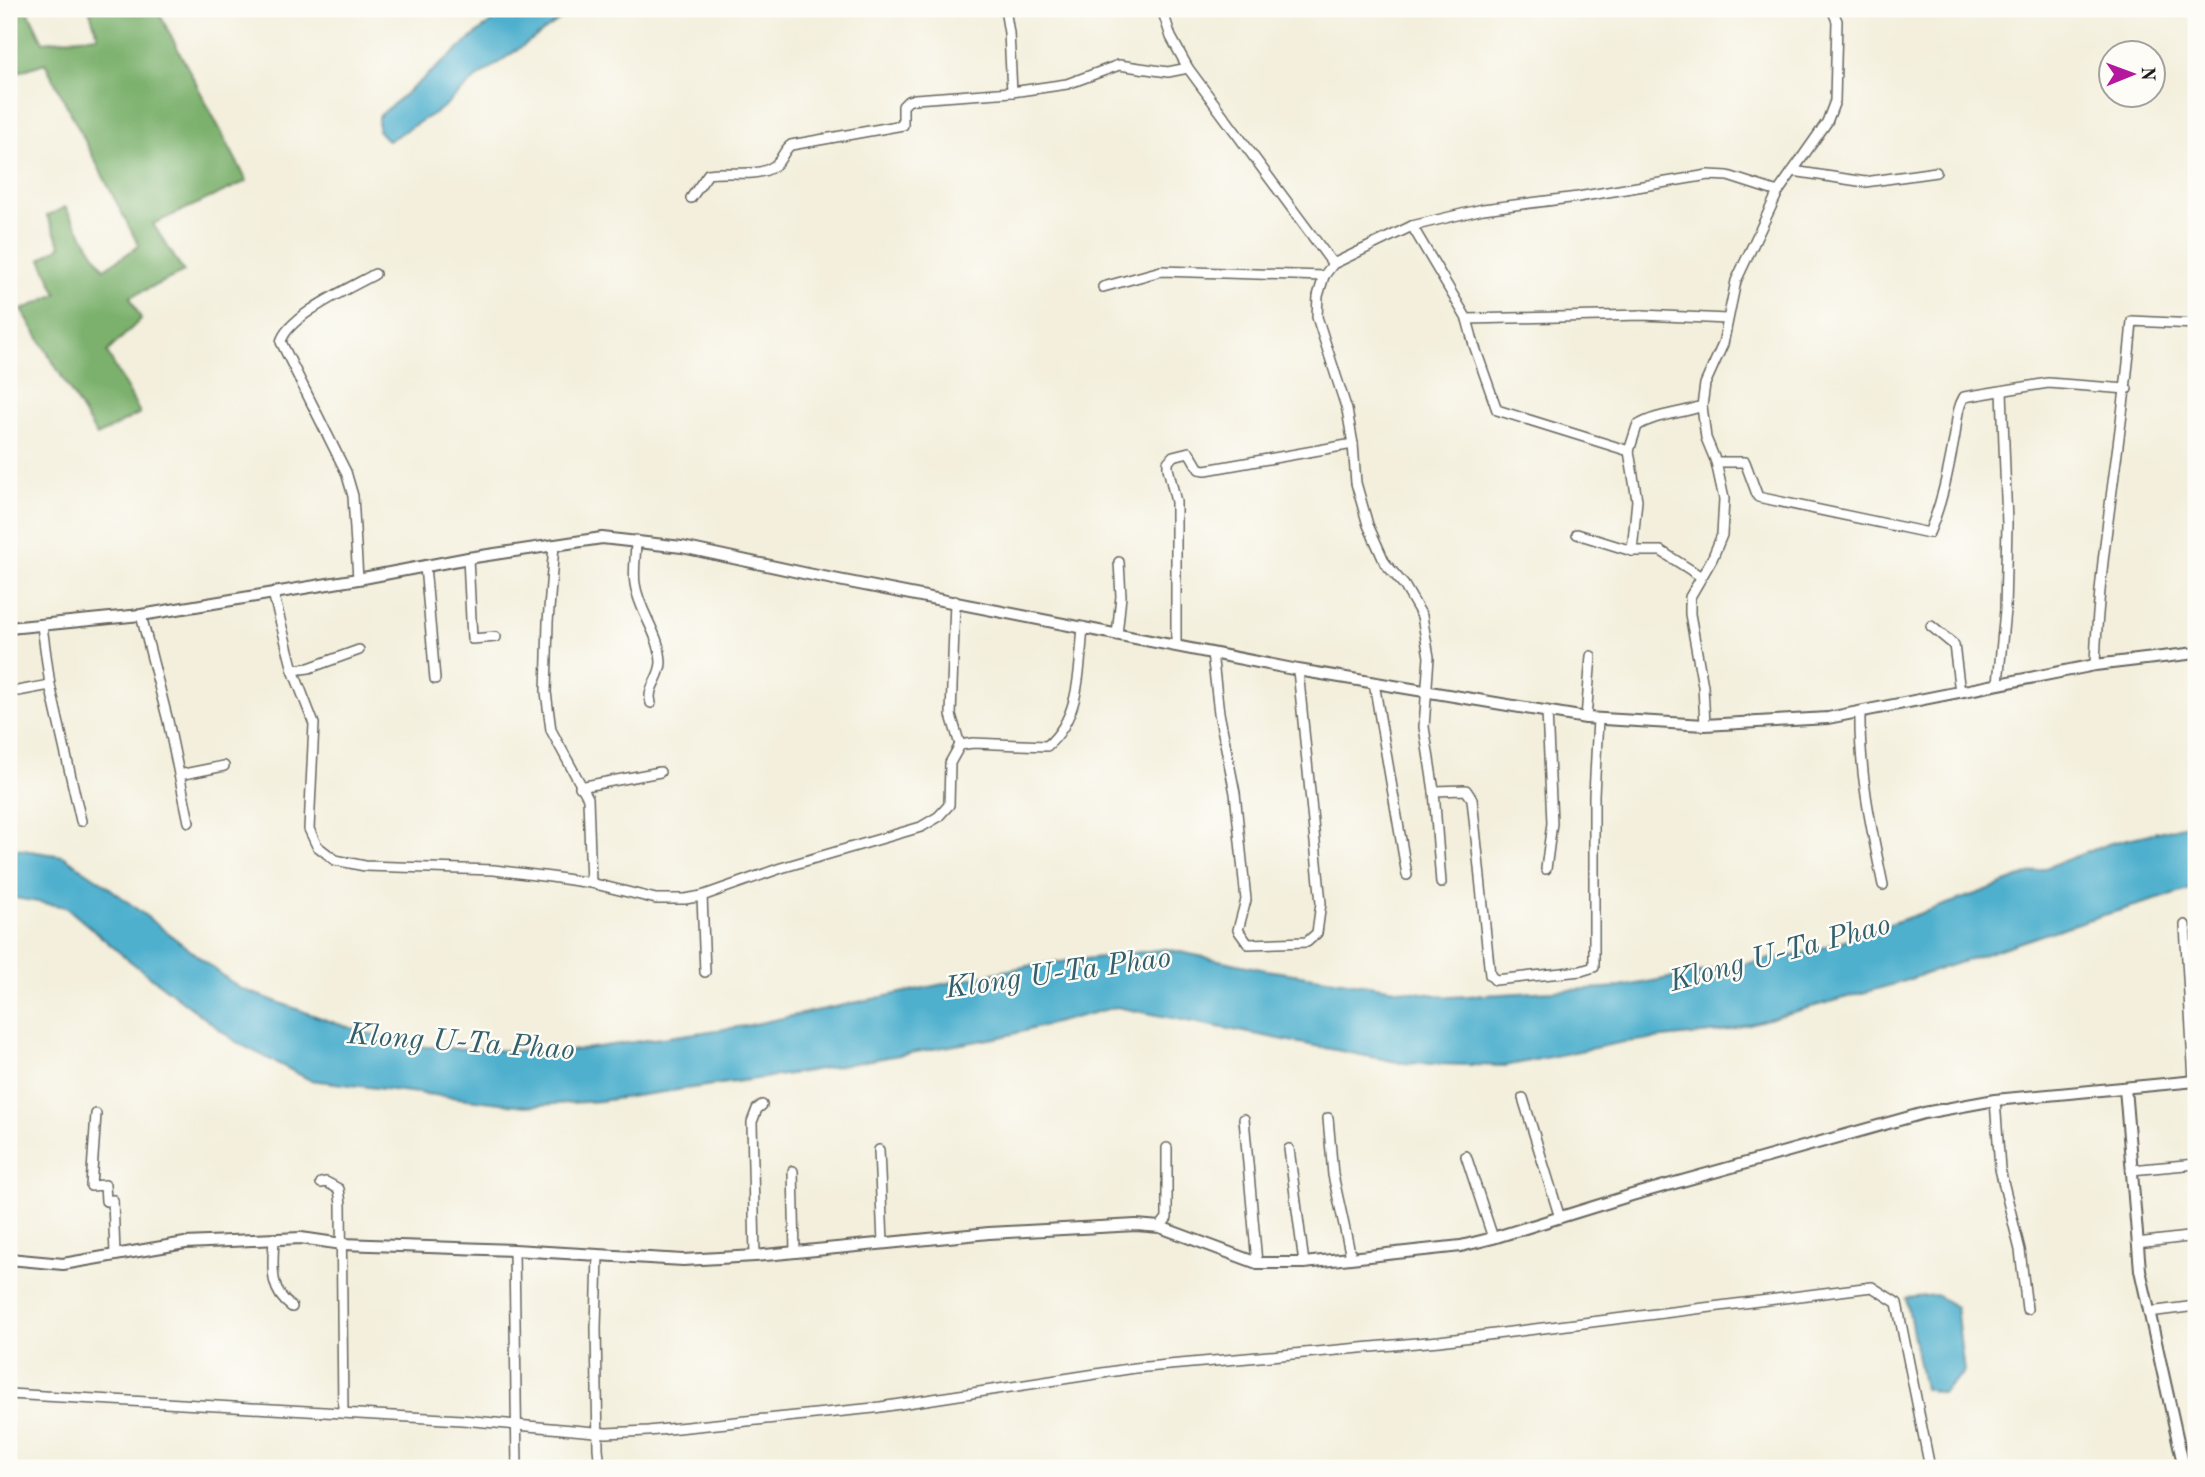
<svg xmlns="http://www.w3.org/2000/svg" width="2205" height="1477" viewBox="0 0 2205 1477" font-family="'Old Standard TT',serif">
<style>
.forest{fill:#7cb16d;stroke:#4c6644;stroke-width:2}
.water{fill:#4fb0ce;stroke:#366675;stroke-width:2}
.lines{fill:none;stroke-linecap:round;stroke-linejoin:round}
.minor-casing{stroke:#67665f;stroke-width:12}
.tertiary-casing{stroke:#67665f;stroke-width:14}
.minor{stroke:#fff;stroke-width:9}
.tertiary{stroke:#fff;stroke-width:10}
.labels{text-anchor:middle;dominant-baseline:central;stroke-width:5;stroke-linejoin:round;paint-order:stroke}
.water-label{font-size:30px;font-style:italic;fill:#335f6c;stroke:#fdfcf7}
</style>
<rect width="100%" height="100%" fill="#fdfcf7"/>
<filter id="ink" filterUnits="userSpaceOnUse"><feTurbulence type="fractalNoise" baseFrequency=".0143" numOctaves="2"/><feDisplacementMap in="SourceGraphic" scale="14" xChannelSelector="R" yChannelSelector="G"/><feConvolveMatrix kernelMatrix="1 2 1 2 8 2 1 2 1" color-interpolation-filters="sRGB"/></filter>
<filter id="wash" filterUnits="userSpaceOnUse"><feTurbulence type="fractalNoise" baseFrequency=".00686" numOctaves="4" result="noise"/><feDisplacementMap in="SourceGraphic" scale="28" xChannelSelector="R" yChannelSelector="G"/><feGaussianBlur stdDeviation="1.57" result="paint"/><feColorMatrix in="noise" values="0 0 0 0 0 0 0 0 0 0 0 0 0 0 0 0 0 1.4 0 .05"/><feComposite in="paint" operator="in"/></filter>
<g filter="url(#wash)">
<rect width="100%" height="100%" fill="#f3efdc"/>
<path class="forest" d="M9 9H27L43 42 98 36 89 9H157L247 181 153 224 184 272 130 297 141 319 107 352 140 413 97 436 22 310 57 294 41 259 61 246 47 216 65 207 104 269 139 246 45 63 9 75Z"/>
<g class="water">
<path d="M506 9H576L475 79 441 109 388 141 378 130V117Z"/>
<path d="M2196 823V888L2087 920 1895 984 1721 1032 1624 1042 1505 1066 1402 1063 1116 1007 1001 1037 798 1073 600 1101 525 1106 310 1080 236 1042 126 958 66 907 9 897V848L63 856 102 882 239 988 335 1023 409 1046 556 1053 745 1026 1028 966 1166 949 1266 970 1450 997 1621 987 1813 951 1984 891 2111 843Z"/>
<path d="M1936 1295 1956 1307 1964 1372 1942 1393 1924 1389 1906 1298Z"/>
</g>
</g>
<g filter="url(#ink)">
<g class="lines">
<defs>
<g id="minor">
<path d="M1005 9 1009 33 1012 92"/>
<path d="M1162 9 1171 37 1188 68 1333 264"/>
<path d="M1793 171 1865 182 1936 172"/>
<path d="M691 198 708 174C728 170 756 179 774 166 782 161 783 150 791 145L903 125V106L908 101 915 99 1012 92 1067 84 1119 65 1168 72 1188 68"/>
<path d="M1412 226 1467 319 1643 315 1727 319"/>
<path d="M1103 287 1161 271 1324 276"/>
<path d="M1467 319 1474 345 1497 410 1629 451"/>
<path d="M1716 462H1745L1758 497 1929 533C1942 503 1948 472 1954 440 1957 425 1956 410 1964 397L2048 383 2127 389"/>
<path d="M1577 534 1632 551H1661L1700 576"/>
<path d="M636 540C636 554 633 571 635 584 639 612 660 634 661 662 661 678 646 688 651 703"/>
<path d="M554 545 548 622 546 692 551 730 588 798 591 883"/>
<path d="M1632 551 1637 500 1629 451 1637 426C1656 414 1680 414 1702 406"/>
<path d="M468 558 472 639 496 637"/>
<path d="M425 566 435 679"/>
<path d="M358 579 353 496 346 472 281 342C287 316 352 287 375 274"/>
<path d="M273 593 293 670 314 724 309 829 317 846 335 860 365 866 494 870 551 877 591 883 656 899H685L702 896 781 868 921 827 938 817 949 805 950 763 960 745 973 743 1047 746C1081 717 1079 668 1083 627"/>
<path d="M955 601 951 715 960 745"/>
<path d="M141 615 168 721 189 822"/>
<path d="M42 626 50 685 81 821"/>
<path d="M1931 626 1954 645 1960 692"/>
<path d="M1117 635 1121 596 1119 562"/>
<path d="M1176 646V502L1168 468V462L1173 456 1189 452 1199 469 1206 470 1353 444"/>
<path d="M1212 653 1219 713 1235 793 1246 900 1238 930 1248 944 1307 942 1317 933 1321 903 1298 670"/>
<path d="M2095 665C2099 549 2123 436 2132 321L2196 324"/>
<path d="M293 670 309 668 359 650"/>
<path d="M1374 683 1407 875"/>
<path d="M1998 683 2005 610 2007 524 2002 391"/>
<path d="M18 691 50 685"/>
<path d="M1860 713C1859 772 1871 827 1883 885"/>
<path d="M1586 718 1591 656"/>
<path d="M1705 725 1703 686 1690 614V597L1712 559 1722 535 1724 499 1716 462 1706 438 1702 406 1705 384 1723 344 1736 281 1778 192 1827 122 1835 101 1837 21 1832 9"/>
<path d="M179 775 224 766"/>
<path d="M580 787 660 772"/>
<path d="M1434 791 1466 790 1472 799 1490 975 1495 980 1581 971 1594 967V795L1598 719"/>
<path d="M1546 869 1552 823 1547 711"/>
<path d="M1441 883 1434 791 1424 727 1429 657 1422 616 1404 585 1385 563 1368 525 1356 483 1353 444 1347 410 1317 317 1318 296 1324 276 1333 264 1412 226 1483 209 1578 197 1708 175 1728 176 1778 192"/>
<path d="M702 896 705 972"/>
<path d="M2185 925 2194 1081"/>
<path d="M1523 1098 1560 1218"/>
<path d="M1995 1100 2000 1169 2020 1250 2027 1309"/>
<path d="M96 1114 91 1186 105 1185 106 1201 113 1200 115 1254"/>
<path d="M1328 1118 1333 1175 1351 1257"/>
<path d="M1244 1119 1257 1263"/>
<path d="M1289 1149 1304 1263"/>
<path d="M879 1150 883 1243"/>
<path d="M1466 1156 1493 1238"/>
<path d="M2131 1170 2196 1164"/>
<path d="M793 1171 795 1252"/>
<path d="M321 1183 326 1182 339 1189 341 1204 343 1413"/>
<path d="M1160 1227 1167 1218V1148"/>
<path d="M274 1238C273 1265 268 1290 292 1307"/>
<path d="M2137 1243 2196 1236"/>
<path d="M514 1250 517 1468"/>
<path d="M598 1255 596 1328 598 1448 600 1468"/>
<path d="M755 1256 752 1122 757 1109 762 1105"/>
<path d="M2149 1312 2196 1306"/>
<path d="M9 1394 462 1420 606 1433 648 1431 874 1408 1135 1368 1439 1341 1872 1287 1897 1303 1930 1468"/>
</g>
<g id="tertiary">
<path d="M9 628 141 615 358 579 468 558 602 538 682 547 808 574 1298 670 1586 718 1705 725 1828 718 2095 665 2196 653"/>
<path d="M2125 1088 2140 1270 2184 1468"/>
<path d="M9 1259 63 1264 185 1243 301 1238 342 1244 514 1250 683 1260 755 1256 989 1233 1136 1225 1160 1227 1257 1263H1304L1461 1246 1493 1238 1632 1195 1924 1113 1995 1100 2196 1081"/>
</g>
</defs>
<use href="#minor" class="minor-casing"/>
<use href="#tertiary" class="tertiary-casing"/>
<use href="#minor" class="minor"/>
<use href="#tertiary" class="tertiary"/>
</g>
</g>
<g class="labels">
<g class="water-label">
<text transform="translate(1780 954) rotate(-15)">Klong U-Ta Phao</text>
<text transform="translate(1058 974) rotate(-8)">Klong U-Ta Phao</text>
<text transform="translate(461 1043) rotate(4)">Klong U-Ta Phao</text>
</g>
</g>
<rect width="2205" height="1477" fill="none" stroke="#fdfcf7" stroke-width="35"/>
<g transform="translate(2132 74) rotate(89)"><circle r="33" fill="#fdfcf7" stroke="#a3a29f" stroke-width="2"/>
<path d="M0-5L12 26L0 18L-12 26Z" fill="#b5179e"/>
<text y="-10" font-size="19" font-weight="bold" text-anchor="middle" fill="#1c1c1c">N</text>
</g>
</svg>
